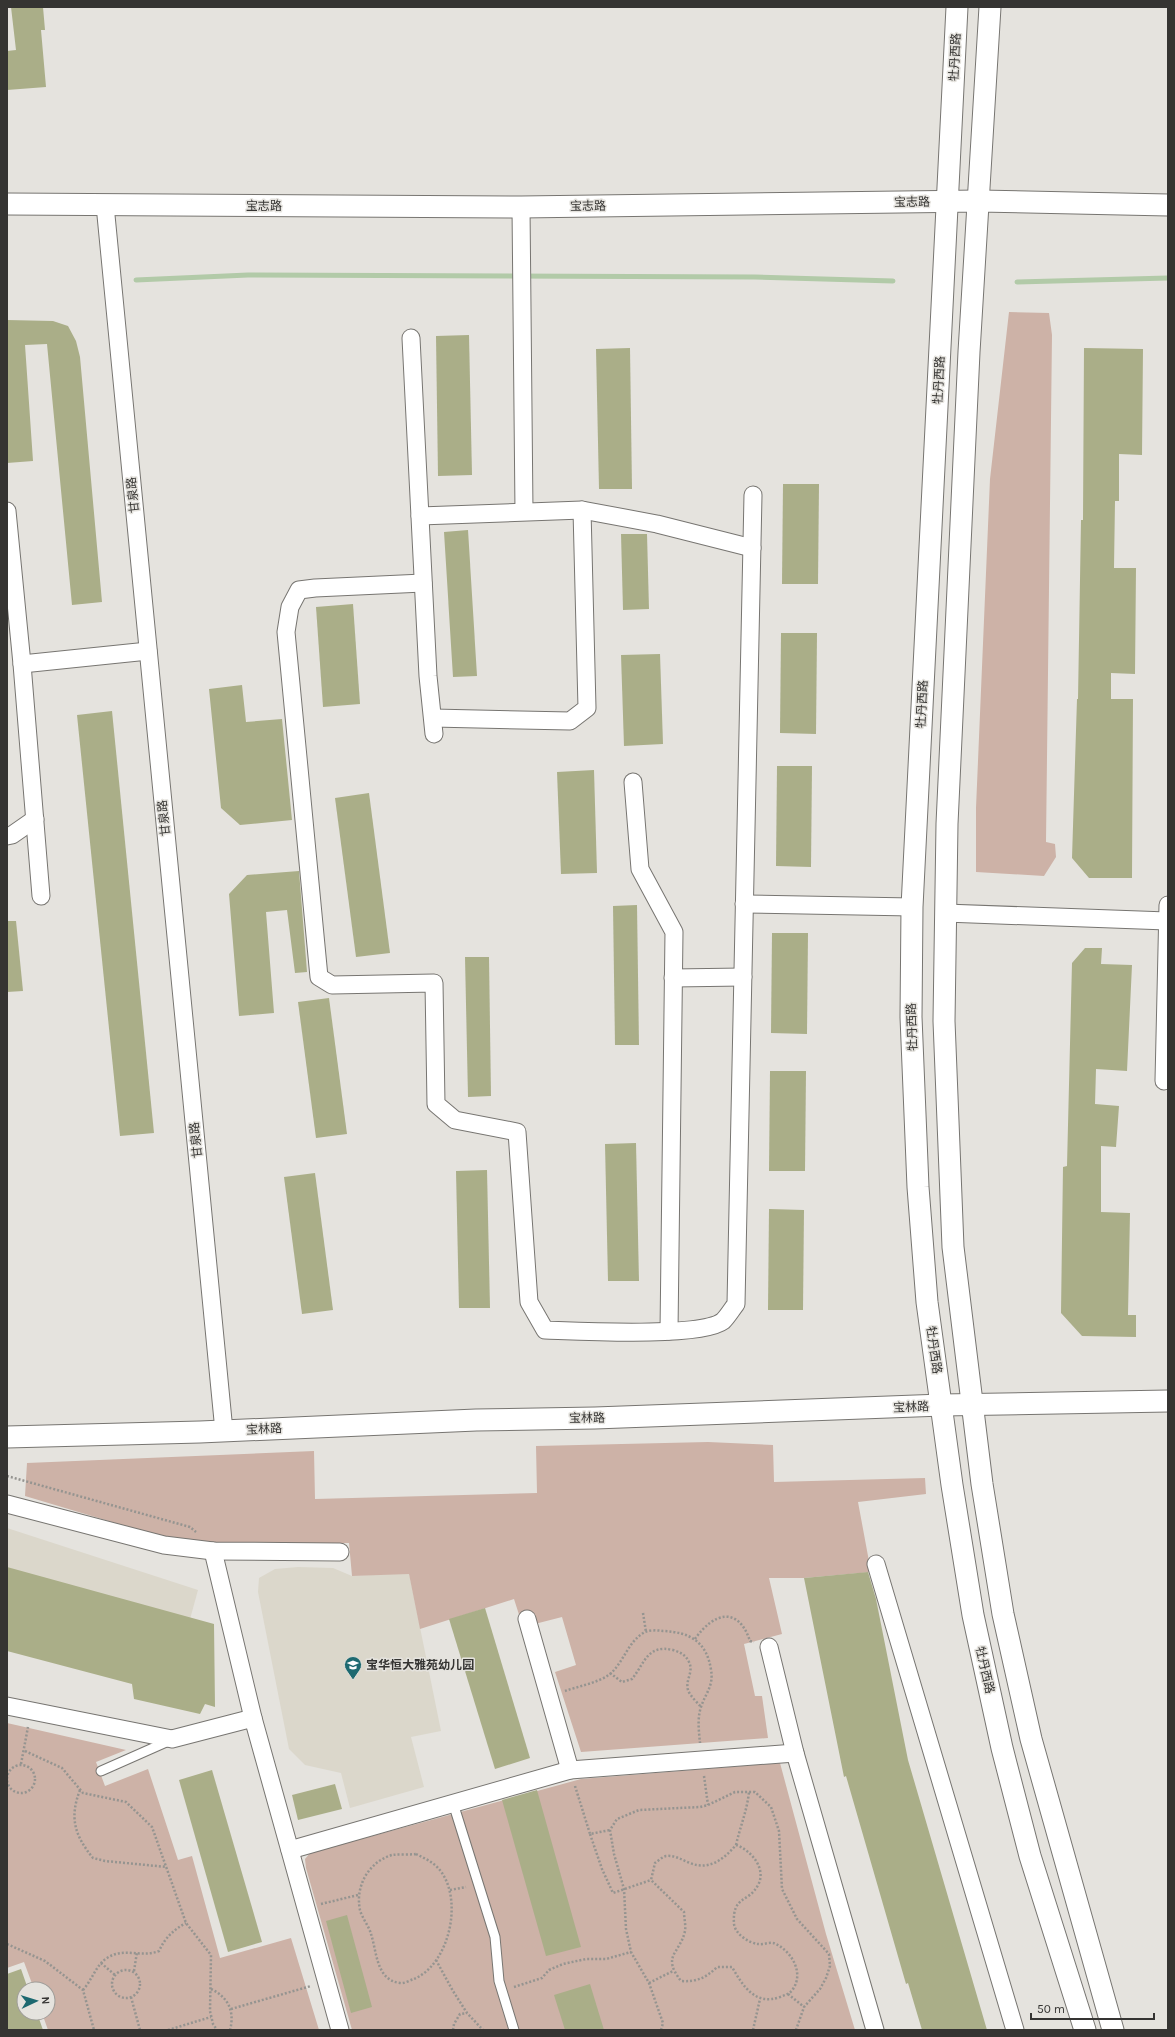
<svg xmlns="http://www.w3.org/2000/svg" width="1175" height="2037" viewBox="0 0 1175 2037" font-family="Karla,'Noto Sans SC',sans-serif">
<style>
.built{fill:#dbd7cb}
.green{fill:#cdb2a7}
.lines{fill:none;stroke-linecap:round;stroke-linejoin:round}
.stream{stroke:#b2caa8;stroke-width:5}
.building{fill:#aaae88}
.service-casing{stroke:#777571;stroke-width:11}
.minor-casing{stroke:#777571;stroke-width:19}
.tertiary-casing{stroke:#777571;stroke-width:23}
.path{stroke:#959490;stroke-width:2.5;stroke-dasharray:2 2;stroke-linecap:butt}
.service{stroke:#fff;stroke-width:9}
.minor{stroke:#fff;stroke-width:17}
.tertiary{stroke:#fff;stroke-width:21}
.labels{text-anchor:middle;dominant-baseline:central;stroke-width:3;stroke-linejoin:round;paint-order:stroke}
.street-label{font-size:12px;fill:#353432;stroke:#e5e3de}
.poi-label{font-size:12px;font-weight:bold;fill:#353432;stroke:#e5e3de;text-anchor:start}
</style>
<rect width="100%" height="100%" fill="#e5e3de"/>
<g class="built">
<path d="M7 1528 198 1590 178 1663 7 1606Z"/>
<path d="M298 1567 333 1568 352 1576 409 1573 441 1731 411 1737 424 1787 350 1808 341 1773 305 1765 289 1749 258 1592 259 1578 275 1569Z"/>
</g>
<g class="green">
<path d="M1009 312 1049 313 1052 335 1046 842 1055 844 1056 857 1044 876 976 872V808L990 479Z"/>
<path d="M708 1442 773 1445 774 1482 925 1478 926 1494 858 1502 871 1572 804 1578H769L782 1634 744 1644 755 1696H762L768 1738 581 1752 555 1672 576 1665 562 1617 523 1627 514 1599 420 1629 409 1574 352 1576 349 1543H197L152 1534 25 1496 27 1463 314 1451 315 1499 537 1493 536 1446Z"/>
<path d="M7 1723 126 1750 96 1762 105 1786 148 1769 178 1860 192 1856 220 1958 291 1938 319 2030H48L42 2013H48V1989H34L24 1962 7 1968Z"/>
<path d="M780 1763 826 1934 855 2030H352L306 1868 305 1859 310 1853 581 1779Z"/>
</g>
<g class="lines">
<g class="stream">
<path d="M136 280 248 275 755 277 893 281"/>
<path d="M1017 282 1168 278"/>
</g>
</g>
<g class="building">
<path d="M11 7H43L45 30H41L46 87 7 90V51L16 50Z"/>
<path d="M7 320 53 321 68 326 76 341 80 357 102 602 72 605 47 344 25 345 33 461 7 463Z"/>
<path d="M469 335 472 475 438 476 436 336Z"/>
<path d="M630 348 632 489H599L596 349Z"/>
<path d="M1084 348 1143 349 1142 455 1119 454V501H1115L1114 568H1136L1135 674 1111 673V699H1133L1132 878H1089L1072 858 1077 699H1078L1081 520H1083Z"/>
<path d="M783 484H819L818 584H782Z"/>
<path d="M468 530 477 676 453 677 444 532Z"/>
<path d="M621 534H647L649 609 623 610Z"/>
<path d="M353 604 360 704 323 707 316 607Z"/>
<path d="M781 633H817L816 734 780 733Z"/>
<path d="M660 654 663 744 624 746 621 655Z"/>
<path d="M242 685 246 722 282 719 292 820 240 825 221 808 209 689Z"/>
<path d="M112 711 154 1133 120 1136 77 715Z"/>
<path d="M777 766H812L811 867 776 866Z"/>
<path d="M594 770 597 873 561 874 557 772Z"/>
<path d="M369 793 390 953 356 957 335 798Z"/>
<path d="M299 871 307 972 295 973 287 910 266 912 274 1013 239 1016 229 894 247 875Z"/>
<path d="M637 905 639 1045H615L613 906Z"/>
<path d="M7 921H16L23 991 7 992Z"/>
<path d="M772 933H808L807 1034 771 1033Z"/>
<path d="M1085 948H1102L1101 964 1132 965 1127 1071 1096 1069 1095 1104 1119 1106 1116 1147 1101 1146V1212L1130 1213 1128 1315H1136V1337L1082 1336 1061 1313 1063 1167 1067 1166 1072 963Z"/>
<path d="M465 957H489L491 1096 468 1097Z"/>
<path d="M329 998 347 1134 316 1138 298 1002Z"/>
<path d="M770 1071H806L805 1171H769Z"/>
<path d="M636 1143 639 1281H608L605 1144Z"/>
<path d="M487 1170 490 1308H459L456 1171Z"/>
<path d="M315 1173 333 1310 302 1314 284 1177Z"/>
<path d="M769 1209 804 1210 803 1310H768Z"/>
<path d="M7 1567 214 1624 215 1707 205 1704 200 1714 134 1699 132 1684 7 1651Z"/>
<path d="M868 1572 876 1599 908 1760 987 2030H922L908 1983 906 1984 846 1776 844 1777 804 1578Z"/>
<path d="M485 1608 530 1758 495 1769 449 1619Z"/>
<path d="M212 1770 262 1942 228 1952 179 1780Z"/>
<path d="M335 1784 342 1809 298 1820 292 1795Z"/>
<path d="M537 1790 581 1947 546 1956 502 1800Z"/>
<path d="M347 1915 372 2007 351 2013 326 1921Z"/>
<path d="M21 1969 28 1989H24V2013H37L43 2030H7V1974Z"/>
<path d="M590 1984 604 2030H565L554 1995Z"/>
</g>
<g class="lines">
<defs>
<g id="service">
<path d="M101 1771 171 1740"/>
<path d="M453 1803 495 1937 499 1981 514 2030"/>
</g>
<g id="minor">
<path d="M105 205 224 1431"/>
<path d="M521 207 524 511"/>
<path d="M411 338 428 676 434 734"/>
<path d="M7 511 22 664 41 896"/>
<path d="M420 516 582 510 657 524 752 548"/>
<path d="M423 583 315 588 299 590 290 607 286 632 319 977 332 985 434 983 436 1104 455 1120 517 1132 529 1302 545 1330C577 1331 701 1338 723 1321 728 1316 732 1309 736 1304L753 495"/>
<path d="M22 664 148 651"/>
<path d="M433 718 570 721 587 708 582 510"/>
<path d="M633 782 640 869 674 932 669 1331"/>
<path d="M7 836 12 835 35 819"/>
<path d="M744 904 912 907"/>
<path d="M945 913 1167 921"/>
<path d="M673 978 743 977"/>
<path d="M1164 1081 1168 905"/>
<path d="M7 1504 164 1545 213 1551 340 1552"/>
<path d="M213 1551 253 1718 340 2030"/>
<path d="M876 1564 1015 2030"/>
<path d="M527 1619 570 1770"/>
<path d="M769 1647 795 1753 875 2030"/>
<path d="M7 1706 172 1739 253 1718"/>
<path d="M290 1850 570 1770 795 1753"/>
</g>
<g id="tertiary">
<path d="M957 7 912 907 911 1017 918 1187 927 1302 952 1485 973 1615 1002 1748 1030 1856 1085 2030"/>
<path d="M990 7 969 352 947 824 944 1021 953 1247 982 1484 1003 1614 1031 1739 1113 2030"/>
<path d="M7 204 521 207 979 201 1168 205"/>
<path d="M7 1437 200 1432 476 1420 595 1418 942 1405 1168 1401"/>
</g>
</defs>
<use href="#service" class="service-casing"/>
<use href="#minor" class="minor-casing"/>
<use href="#tertiary" class="tertiary-casing"/>
<g class="path">
<path d="M7 1476 190 1527 196 1532"/>
<path d="M643 1613 646 1632"/>
<path d="M695 1639C713 1613 738 1605 750 1641L754 1642"/>
<path d="M610 1673 622 1682 632 1679C645 1663 647 1644 673 1650 680 1652 686 1655 689 1662 694 1672 685 1680 688 1690 690 1696 697 1702 701 1707"/>
<path d="M565 1691C579 1686 598 1683 610 1674 624 1662 628 1641 645 1632 650 1630 657 1630 663 1631 690 1632 707 1642 711 1670 714 1686 705 1694 701 1707 697 1719 699 1732 700 1743"/>
<path d="M25 1751 62 1768 83 1793 126 1802 152 1827 186 1923 211 1955 210 2011 213 2024 217 2030"/>
<path d="M21 1764 28 1727"/>
<circle cx="21" cy="1779" r="14"/>
<path d="M704 1776 708 1805"/>
<path d="M575 1786 590 1834 610 1830"/>
<path d="M80 1790C69 1818 75 1836 93 1858L105 1861 167 1867"/>
<path d="M590 1834 602 1869 613 1893 651 1880"/>
<path d="M736 1845C751 1850 767 1869 758 1885 749 1903 732 1895 734 1924 735 1934 749 1943 758 1944 764 1945 771 1941 776 1944 792 1952 804 1973 793 1989 790 1994 785 1995 780 1997 755 2006 743 1986 732 1967H717C706 1978 696 1982 681 1981 661 1955 680 1954 685 1931 686 1925 684 1918 684 1912L651 1880 655 1863C658 1861 662 1857 666 1856 675 1855 682 1860 690 1863 709 1871 724 1859 736 1845Z"/>
<path d="M736 1845C740 1827 747 1811 749 1792"/>
<path d="M416 1854C424 1858 433 1862 439 1869 464 1898 450 1964 414 1979 410 1980 404 1984 400 1983 376 1980 377 1952 371 1934 369 1926 362 1918 360 1910 355 1887 368 1862 392 1855 399 1854 409 1855 416 1854Z"/>
<path d="M450 1890 466 1887"/>
<path d="M321 1904 358 1895"/>
<path d="M7 1944 45 1961 83 1990 94 2030"/>
<path d="M436 1960 453 1991 467 2013 483 2030"/>
<path d="M101 1963 115 1975"/>
<circle cx="126" cy="1984" r="14"/>
<path d="M134 1971 137 1952"/>
<path d="M649 1983 673 1971"/>
<path d="M514 1987 542 1978 549 1970 563 1964 586 1959H606L631 1952"/>
<path d="M211 1989C228 1997 235 2011 230 2030"/>
<path d="M83 1990C92 1980 96 1965 107 1958 123 1947 142 1958 159 1951 165 1938 173 1930 186 1923"/>
<path d="M788 1994 804 2007"/>
<path d="M131 1997 140 2030"/>
<path d="M231 2009 311 1986"/>
<path d="M168 2030 211 2017"/>
<path d="M453 2030 454 2024 460 2014 467 2013"/>
<path d="M661 2030 663 2023 649 1983 631 1952 626 1929 624 1889 614 1854 610 1830 617 1819 639 1810 700 1807 708 1805 735 1792H755L771 1807 779 1831 782 1889 797 1919 829 1954 830 1966 826 1978 820 1989 804 2007 796 2030"/>
<path d="M753 2030 760 1999"/>
</g>
<use href="#service" class="service"/>
<use href="#minor" class="minor"/>
<use href="#tertiary" class="tertiary"/>
</g>
<defs>
<symbol id="school-pin" viewBox="-11 -11 22 30"><path d="M0 17L-7.5 6A9.5 9.5 0 1 1 7.5 6Z" fill="#1d6970" stroke="#e5e3de"/><path d="M0-5L7-2L0 1L-7-2ZM-4 1L0 2.5L4 1V4Q0 6-4 4Z" fill="#fff"/></symbol>
</defs>
<g fill-rule="evenodd">
<use href="#school-pin" x="343" y="1655" width="20" height="27"/>
</g>
<g class="labels">
<g class="street-label">
<text transform="translate(955 57) rotate(-87)">牡丹西路</text>
<text transform="translate(912 202) rotate(-1)">宝志路</text>
<text x="264" y="206">宝志路</text>
<text transform="translate(588 206) rotate(-1)">宝志路</text>
<text transform="translate(939 380) rotate(-87)">牡丹西路</text>
<text transform="translate(133 495) rotate(-96)">甘泉路</text>
<text transform="translate(922 704) rotate(-87)">牡丹西路</text>
<text transform="translate(164 818) rotate(-96)">甘泉路</text>
<text transform="translate(912 1027) rotate(-92)">牡丹西路</text>
<text transform="translate(196 1140) rotate(-96)">甘泉路</text>
<text transform="translate(934 1350) rotate(82)">牡丹西路</text>
<text transform="translate(911 1407) rotate(-2)">宝林路</text>
<text transform="translate(587 1418) rotate(-1)">宝林路</text>
<text transform="translate(264 1429) rotate(-3)">宝林路</text>
<text transform="translate(985 1670) rotate(77)">牡丹西路</text>
</g>
<g class="poi-label">
<text x="366" y="1665">宝华恒大雅苑幼儿园</text>
</g>
</g>
<rect width="1175" height="2037" fill="none" stroke="#353432" stroke-width="16"/>
<g transform="translate(36 2001) rotate(86)"><circle r="19" fill="#e5e3de" stroke="#9f9d99"/>
<path d="M0-3L7 15L0 10L-7 15Z" fill="#1d6970"/>
<text y="-6" font-size="11" font-weight="bold" text-anchor="middle" fill="#353432">N</text>
</g>
<path d="M1031 2013v6h123v-6" fill="none" stroke="#353432" stroke-width="2"/>
<text x="1037" y="2013" font-size="12" fill="#353432" stroke="#e5e3de" stroke-width="3" paint-order="stroke">50 m</text>
</svg>
